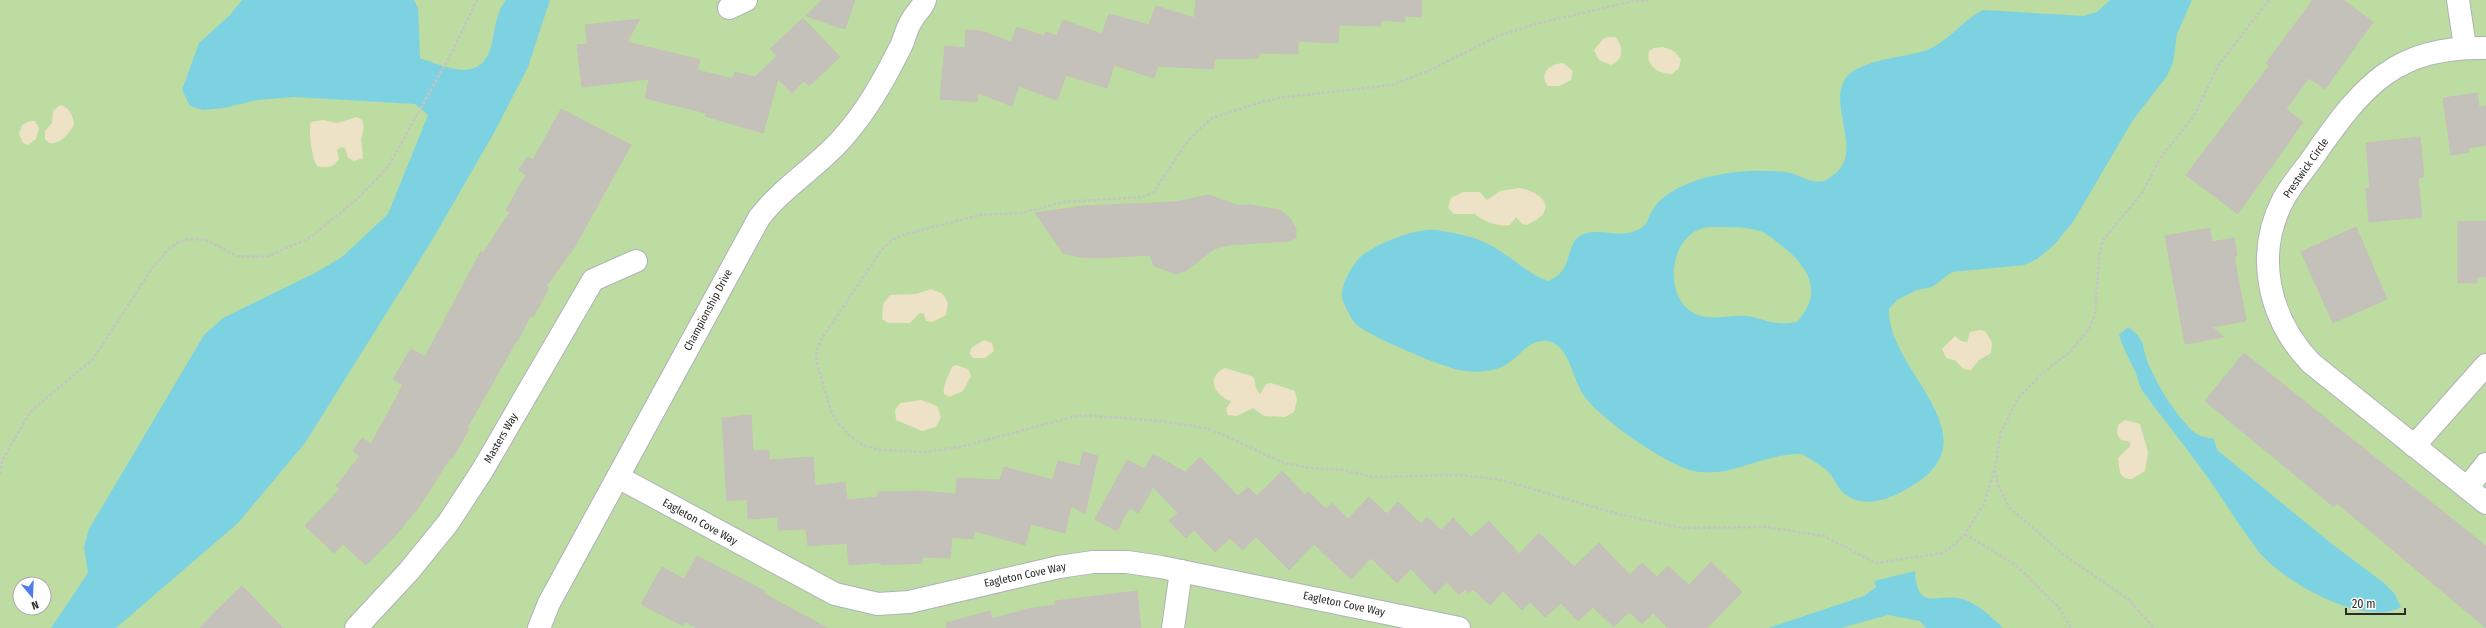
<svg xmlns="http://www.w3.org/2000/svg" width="2486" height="628" viewBox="0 0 2486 628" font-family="'Fira Sans Condensed',sans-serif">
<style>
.green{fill:#bcdca1;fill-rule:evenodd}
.sand{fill:#ede2c5}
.water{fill:#7dd2e2;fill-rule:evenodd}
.building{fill:#c4c0ba;stroke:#c7c0b8}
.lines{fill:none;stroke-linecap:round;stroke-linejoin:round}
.minor-casing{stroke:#afb2ba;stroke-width:24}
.path{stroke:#c4c4c4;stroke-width:2.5;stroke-dasharray:3 2;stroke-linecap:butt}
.minor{stroke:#fff;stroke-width:22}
.labels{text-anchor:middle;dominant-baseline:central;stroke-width:3;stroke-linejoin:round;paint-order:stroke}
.street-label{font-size:11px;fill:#2b2b2b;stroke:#fff}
</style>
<rect width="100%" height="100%" fill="#ebe4df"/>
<path class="green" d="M0 0H2486V628H0ZM20 584H44V608H20Z"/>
<g class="sand">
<path d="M1608 37H1615C1624 46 1624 60 1611 65L1599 60 1594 50 1603 39Z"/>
<path d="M1663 47 1674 51 1681 59 1679 68 1672 74C1659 74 1645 66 1649 51L1654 48Z"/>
<path d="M1563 63 1573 71 1571 80 1560 86H1548C1538 73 1550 64 1563 63Z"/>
<path d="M60 105C69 106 74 117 74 125 69 134 59 145 49 143L45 139V131L52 123 53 111Z"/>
<path d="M357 117 362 120 364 127 361 139 363 158 354 161 348 158 345 148 341 147 337 150 339 159C335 167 326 169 317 166 312 160 308 128 311 122L323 120 337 123Z"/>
<path d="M30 121H35L39 128 36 139 28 145 23 143 19 134 22 125Z"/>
<path d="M1519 188C1530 189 1553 199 1543 214 1540 218 1532 222 1527 225L1522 224 1516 217 1510 225C1499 227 1484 222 1475 214H1454L1448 208 1451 198 1463 192H1480L1487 200 1500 191Z"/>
<path d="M931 289 943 294 948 303 946 315 932 322 926 321 924 314 920 313 910 323H888L882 319 883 304 890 295 916 294Z"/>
<path d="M1980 330 1985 331 1992 342 1991 353 1979 360 1971 370C1961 370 1961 365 1954 360L1946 358 1942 349 1955 336 1961 341 1967 342 1970 332Z"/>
<path d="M984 340 992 343 994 351 985 358H973L970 354 971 348Z"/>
<path d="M956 365 968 369 971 376 963 391 949 397 944 394C942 386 949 375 952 367Z"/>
<path d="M1225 368 1254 377 1256 388 1260 394 1266 384 1271 383 1295 391 1297 400 1294 412 1285 417 1264 416 1253 408 1237 416 1228 415 1226 409 1231 401C1215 396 1205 377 1225 368Z"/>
<path d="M921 400 937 406 941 417 936 427 922 431 896 420 895 410 900 403Z"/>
<path d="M2125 420 2140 424 2148 452 2145 471 2132 479C2118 479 2120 470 2118 458L2130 446V442L2121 440 2117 434 2118 425Z"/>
</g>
<g class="water">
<path d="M242 0H414L418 8 420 58C451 69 486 85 493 37 496 24 497 11 506 0H550L528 67 495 131 431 242 305 443 238 523 116 628H51L88 573 84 547 89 529 204 335 223 318 315 273 342 257 388 214 428 115 415 104 294 97 257 100 224 108 203 110 190 106 182 90 199 43 230 15Z"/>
<path d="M2110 0H2192L2177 34 2173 63 2167 76 2133 120 2073 222 2054 245 2037 259 2024 265 1952 272 1932 287 1917 290 1897 300 1889 309C1886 369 1993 434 1915 484 1893 498 1860 514 1839 488 1836 484 1834 479 1831 475 1824 466 1811 460 1802 454 1765 452 1728 481 1690 470 1663 462 1602 420 1585 397 1572 381 1571 346 1548 341 1528 338 1520 358 1504 366 1491 372 1474 373 1460 370 1442 367 1371 337 1357 325 1352 321 1349 313 1346 308 1345 305 1342 300 1342 296 1341 284 1354 261 1364 254 1379 243 1417 227 1436 230 1454 233 1474 236 1490 245 1511 256 1526 273 1548 281 1575 270 1564 246 1580 236 1597 226 1617 239 1635 231 1648 226 1646 222 1652 211 1661 194 1686 183 1704 178 1729 171 1760 169 1785 172 1798 173 1809 184 1823 181 1827 180 1835 174 1838 171 1860 149 1830 106 1844 81 1854 60 1902 58 1924 51 1948 43 1961 21 1983 10L2084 16 2097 12ZM1739 227C1746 228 1754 229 1760 231 1767 233 1775 241 1781 245 1809 267 1824 292 1797 322 1773 326 1769 320 1747 316 1731 314 1714 321 1698 315 1663 302 1667 238 1703 228 1710 226 1729 228 1739 227Z"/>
<path d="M2128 327C2147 341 2141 345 2148 363 2158 386 2175 415 2194 432 2199 436 2207 438 2214 439L2217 450 2332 544 2384 583 2394 593 2401 607C2366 628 2283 582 2259 552 2238 525 2221 495 2200 467 2182 442 2162 418 2144 393 2140 388 2138 380 2136 373 2130 361 2123 348 2119 335Z"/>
<path d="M1915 571C1917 616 1941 589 1968 601 1981 607 1993 618 2003 628H1926L1920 621 1888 615 1841 628H1768L1864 596 1876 587 1874 581Z"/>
</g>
<g class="building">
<path d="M822 0H855L845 29 806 16Z"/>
<path d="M1196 0H1422L1421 17 1405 16V22L1381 20V26L1339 25 1338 43 1298 41V54L1259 53V58L1214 59V69L1158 66 1154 78 1114 65 1107 88 1066 75 1057 100 1019 86 1012 106 978 93 977 102 940 99 945 46 965 48 966 30 981 31 1011 42 1017 27 1044 36 1046 32 1057 36 1063 20 1102 34 1109 14 1149 25 1156 6 1194 18Z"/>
<path d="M2313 0H2343L2373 22 2325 89 2309 78 2286 109 2303 122 2238 214 2186 175 2269 66 2266 63Z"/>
<path d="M803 18 840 57 809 86 804 81 792 93 778 79 763 133 705 116 706 113 645 98 649 79 582 87 577 45 587 44 585 25 640 19 627 42 700 60 697 70 733 79 735 72 755 77 777 56 770 49Z"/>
<path d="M2477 93 2479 107 2486 106V145L2468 148 2469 152 2451 155 2443 98Z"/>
<path d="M561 109 631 145 574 248 546 286 549 288 533 317 530 316 518 341 517 340 467 428 469 429 452 459 450 458 418 508 396 535 366 565 343 544 334 553 305 526 340 489 336 486 360 456 353 451 362 438 371 444 403 385 393 379 411 349 425 357 481 251 483 253 510 212 506 210 526 175 519 170 527 157 533 160Z"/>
<path d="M2420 137 2424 177 2418 178 2422 217 2369 222 2366 189 2370 188 2366 143Z"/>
<path d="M1209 195 1239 206 1250 205 1280 210 1290 218 1296 229V238L1289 241 1227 245 1214 249 1186 271 1176 274 1154 266 1150 255 1097 258 1080 257 1063 253 1035 213 1084 206 1175 202Z"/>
<path d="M2486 221V277H2477V283H2458V222Z"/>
<path d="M2356 227 2387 299 2333 323 2301 252Z"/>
<path d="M2210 228 2212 242 2234 238 2237 256H2234L2246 321 2212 327 2224 337 2185 344 2165 236Z"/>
<path d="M2244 353 2486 546V628L2337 503 2334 507 2205 401Z"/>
<path d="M751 415 753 451 769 450V460L813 457 815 486 845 482 847 500 878 497V492L919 491 956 494 957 478 1000 480 1004 467 1053 480 1058 461 1080 466 1083 452 1098 456 1085 514 1071 506 1065 533 1031 524 1025 545 974 531 973 539 952 537 950 558 922 557V563L881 565V562L849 565 847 543 808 546 806 529 778 530V517L748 519 747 499 727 501 722 418Z"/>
<path d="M1153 454 1185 472 1200 457 1238 496 1248 487 1257 496 1282 471 1305 495 1308 492 1326 509 1332 503 1348 519 1369 497 1387 514 1398 502 1421 524 1427 517 1441 530 1453 518 1471 537 1489 521 1519 554 1539 533 1574 567 1599 543 1630 575 1642 563 1657 577 1668 566 1689 585 1711 562 1742 592 1707 628H1668L1653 613 1642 624 1629 612 1614 627 1593 607 1578 621 1561 603 1545 617 1530 602 1522 610 1503 591 1490 605 1473 589 1469 593 1465 589 1459 595 1447 582 1435 594 1411 569 1397 583 1371 558 1351 579 1314 544 1289 570 1256 537 1242 550 1230 538 1215 552 1194 530 1186 538 1169 521 1178 513 1153 487 1139 513 1129 508 1117 531 1095 519 1127 460 1145 469Z"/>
<path d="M697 556 765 591 763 593 827 628H697L686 622 683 626 641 604 662 567 684 579Z"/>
<path d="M242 586 283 628H200L216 611Z"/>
<path d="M1137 591 1141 628H947L946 623 990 611 992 619 1027 609 1055 605V601Z"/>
</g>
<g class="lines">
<defs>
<g id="minor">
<path d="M2458 0 2465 47"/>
<path d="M729 8 746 0"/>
<path d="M2486 48C2397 46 2364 84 2316 153 2306 168 2292 183 2283 200 2254 256 2269 319 2311 363L2486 503"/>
<path d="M2414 446 2486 365"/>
<path d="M618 477 835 594 878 604 909 602 1059 567 1093 562H1127L1161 567 1459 628"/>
<path d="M2467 488 2486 464"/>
<path d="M356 628 409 571 448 523 482 471 593 280 636 261"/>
<path d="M539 628 549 603 759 218C782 188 814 169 839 142 865 114 883 82 900 48 905 39 906 28 912 20 916 12 922 9 925 0"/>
<path d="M1173 628 1181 571"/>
</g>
</defs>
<use href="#minor" class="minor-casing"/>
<g class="path">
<path d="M1649 0 1634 1 1539 23 1498 36 1430 70 1392 85 1285 97 1265 101 1212 118 1198 130 1184 146 1154 192 1142 197 1064 202 1022 213 980 215 906 234 894 239 883 248 822 338 817 349 816 360 830 408 837 422 849 435 863 445 880 450 925 452 960 447 1080 415 1162 421 1205 428 1224 435 1281 462 1310 468 1343 470 1373 477 1458 475 1498 479 1618 514 1682 528 1766 527 1824 536 1876 563 1943 553 1953 546 1965 534 1984 504 1995 468 2001 432 2018 398 2044 372 2070 352 2089 329 2095 315 2099 257 2103 240 2142 193 2161 157 2194 116 2218 66 2269 0"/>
<path d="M1995 470 1998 485 2010 508 2064 555 2127 598 2154 628"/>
<path d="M0 474 2 461 30 412 93 359 153 267 168 250 180 241 194 239 206 240 237 256 266 257 311 237 358 198 388 167 452 52 477 0"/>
<path d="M1965 534 2016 565 2059 608 2071 628"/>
</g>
<use href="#minor" class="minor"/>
</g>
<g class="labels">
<g class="street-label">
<text transform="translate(2306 168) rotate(-55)">Prestwick Circle</text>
<text transform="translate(708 310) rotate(-62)">Championship Drive</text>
<text transform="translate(501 438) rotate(-60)">Masters Way</text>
<text transform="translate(700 522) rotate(29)">Eagleton Cove Way</text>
<text transform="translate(1025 575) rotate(-12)">Eagleton Cove Way</text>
<text transform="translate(1344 604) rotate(12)">Eagleton Cove Way</text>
</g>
</g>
<g transform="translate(32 596) rotate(161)"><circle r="19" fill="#ffffff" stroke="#aaaaaa"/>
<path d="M0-3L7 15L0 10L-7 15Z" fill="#507de7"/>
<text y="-6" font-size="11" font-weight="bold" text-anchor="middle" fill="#2b2b2b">N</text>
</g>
<path d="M2346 608v6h59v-6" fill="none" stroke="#2b2b2b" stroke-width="2"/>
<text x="2352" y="608" font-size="12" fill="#2b2b2b" stroke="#ffffff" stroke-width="3" paint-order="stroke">20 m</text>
</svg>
